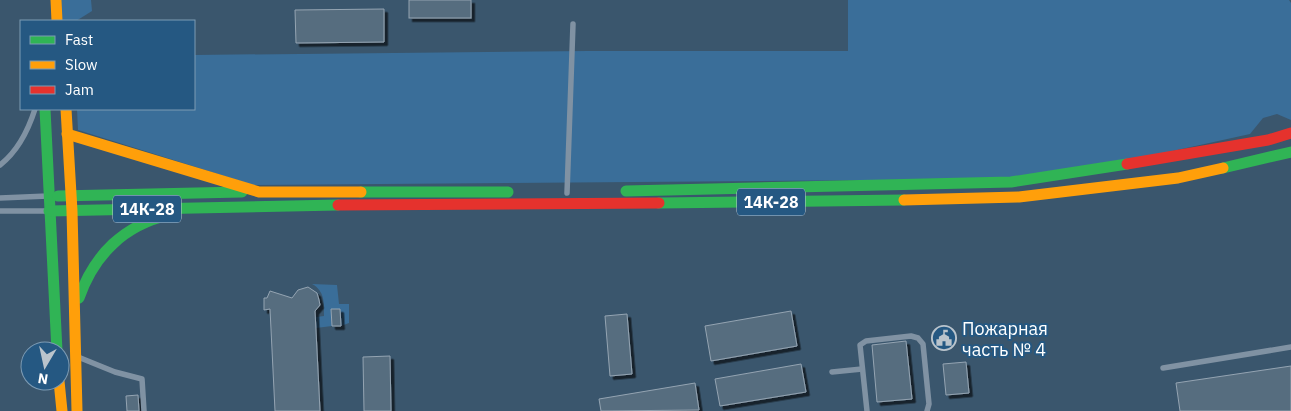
<svg xmlns="http://www.w3.org/2000/svg" width="1291" height="411" viewBox="0 0 1291 411" font-family="'IBM Plex Sans',sans-serif">
<style>
.green{fill:#3a6e99}
.building{fill:#576d7f;stroke:#94a4b2;filter:url(#shadow)}
.lines{fill:none;stroke-linecap:round;stroke-linejoin:round}
.lane{stroke:#8092a3;stroke-width:5.5}
.fast{stroke:#30b455;stroke-width:11}
.slow{stroke:#ff9f0a;stroke-width:11}
.jam{stroke:#e5322d;stroke-width:11}
.labels{text-anchor:middle;dominant-baseline:central;stroke-width:4;stroke-linejoin:round;paint-order:stroke}
.shield{fill:#255882;stroke:#becdda;stroke-width:1}
.shield-label{font-size:16px;font-weight:bold;fill:#fff}
.poi-label{font-size:18px;fill:#fff;stroke:#255882;text-anchor:start}
</style>
<defs>
<filter id="shadow"><feDropShadow dx="3.5" dy="3.5" stdDeviation="0" flood-color="#0009"/></filter>
</defs>
<rect width="100%" height="100%" fill="#3a566d"/>
<g class="green">
<path d="M61 0H91L92 11 76 21H62Z"/>
<path d="M848 0H1289L1291 3V120L1277 114 1263 118 1250 134 1159 154 1000 179 253 185 78 130 77 109H194V55L589 51H848Z"/>
<path d="M312 284 337 285 339 304H349V323L341 326 331 309 332 326 316 328V317L324 316C324 303 325 291 312 284Z"/>
</g>
<g class="building">
<rect x="409" y="0" width="62" height="18"/>
<path d="M384 9V42L296 43 295 10Z"/>
<path d="M308 287 317 293 319 300 320 305 315 311 320 411H275L270 309 264 310V298H267L270 291 292 298 298 290Z"/>
<path d="M331 309H340L341 326H332Z"/>
<path d="M791 311 797 346 711 361 705 326Z"/>
<path d="M627 314 632 374 610 376 605 316Z"/>
<path d="M906 341 912 399 877 402 872 345Z"/>
<path d="M390 356 391 411H364L363 357Z"/>
<path d="M966 362 969 393 946 395 943 364Z"/>
<path d="M801 364 806 392 720 406 715 379Z"/>
<path d="M1291 366V411H1180L1176 383Z"/>
<path d="M695 383 699 410 601 411 599 399Z"/>
<path d="M138 395 139 411H127L126 396Z"/>
</g>
<g class="lines">
<g class="lane">
<path d="M0 165C18 151 28 131 35 109"/>
<path d="M567 193 573 24"/>
<path d="M0 198 48 196"/>
<path d="M0 211H48"/>
<path d="M78 357 115 372 142 379 144 411"/>
<path d="M1163 368 1291 347"/>
<path d="M832 372 862 369"/>
<path d="M867 411 860 345 866 341 911 336 918 338 923 344 929 404 927 411"/>
</g>
<g class="fast">
<path d="M45 109 57 351"/>
<path d="M1223 168 1291 152"/>
<path d="M626 191 1011 182 1127 164"/>
<path d="M361 192H508"/>
<path d="M58 196 242 192"/>
<path d="M659 203 904 200"/>
<path d="M49 211 338 205"/>
<path d="M79 298C94 255 124 225 169 215"/>
</g>
<g class="slow">
<path d="M56 0 57 21"/>
<path d="M66 109 72 211 77 411"/>
<path d="M67 134 259 192H361"/>
<path d="M904 200 1019 197 1178 178 1223 168"/>
<path d="M59 381 62 411"/>
</g>
<g class="jam">
<path d="M1127 164 1268 140 1291 133"/>
<path d="M338 205 659 203"/>
</g>
</g>
<defs>
<symbol id="civic-ring" viewBox="-11 -11 22 22"><circle r="9.5" fill="#255882" stroke="#bac4cc" stroke-width="1.5"/><path d="M-.6-6.5H3V-4.5H.6V-3L4-1V1h2V6H-6V1h2V-1L-.6-3ZM-1.2 2.5V6h2.4V2.5Z" fill="#bac4cc"/></symbol>
</defs>
<g fill-rule="evenodd">
<use href="#civic-ring" x="930" y="324" width="28" height="28"/>
</g>
<g class="labels">
<g class="shield">
<rect x="737" y="188.5" width="68" height="27" rx="4"/>
<rect x="113" y="195.5" width="68" height="27" rx="4"/>
</g>
<g class="shield-label">
<text x="771" y="202">14К-28</text>
<text x="147" y="209">14К-28</text>
</g>
<g class="poi-label">
<text x="962" y="328">Пожарная<tspan x="962" dy="21">часть № 4</tspan></text>
</g>
</g>
<rect x="20" y="20" width="175" height="90" fill="#255882" stroke="#7c9bb4"/>
<rect x="30" y="36" width="25" height="8" fill="#30b455" stroke="#7c9bb4"/>
<text x="65" y="45" font-size="15" fill="#ffffff">Fast</text>
<rect x="30" y="61" width="25" height="8" fill="#ff9f0a" stroke="#7c9bb4"/>
<text x="65" y="70" font-size="15" fill="#ffffff">Slow</text>
<rect x="30" y="86" width="25" height="8" fill="#e5322d" stroke="#7c9bb4"/>
<text x="65" y="95" font-size="15" fill="#ffffff">Jam</text>
<g transform="translate(45 366) rotate(189)"><circle r="24" fill="#255882" stroke="#7c9bb4"/>
<path d="M0-4L9 19L0 12L-9 19Z" fill="#bac4cc"/>
<text y="-8" font-size="14" font-weight="bold" text-anchor="middle" fill="#ffffff">N</text>
</g>
</svg>
